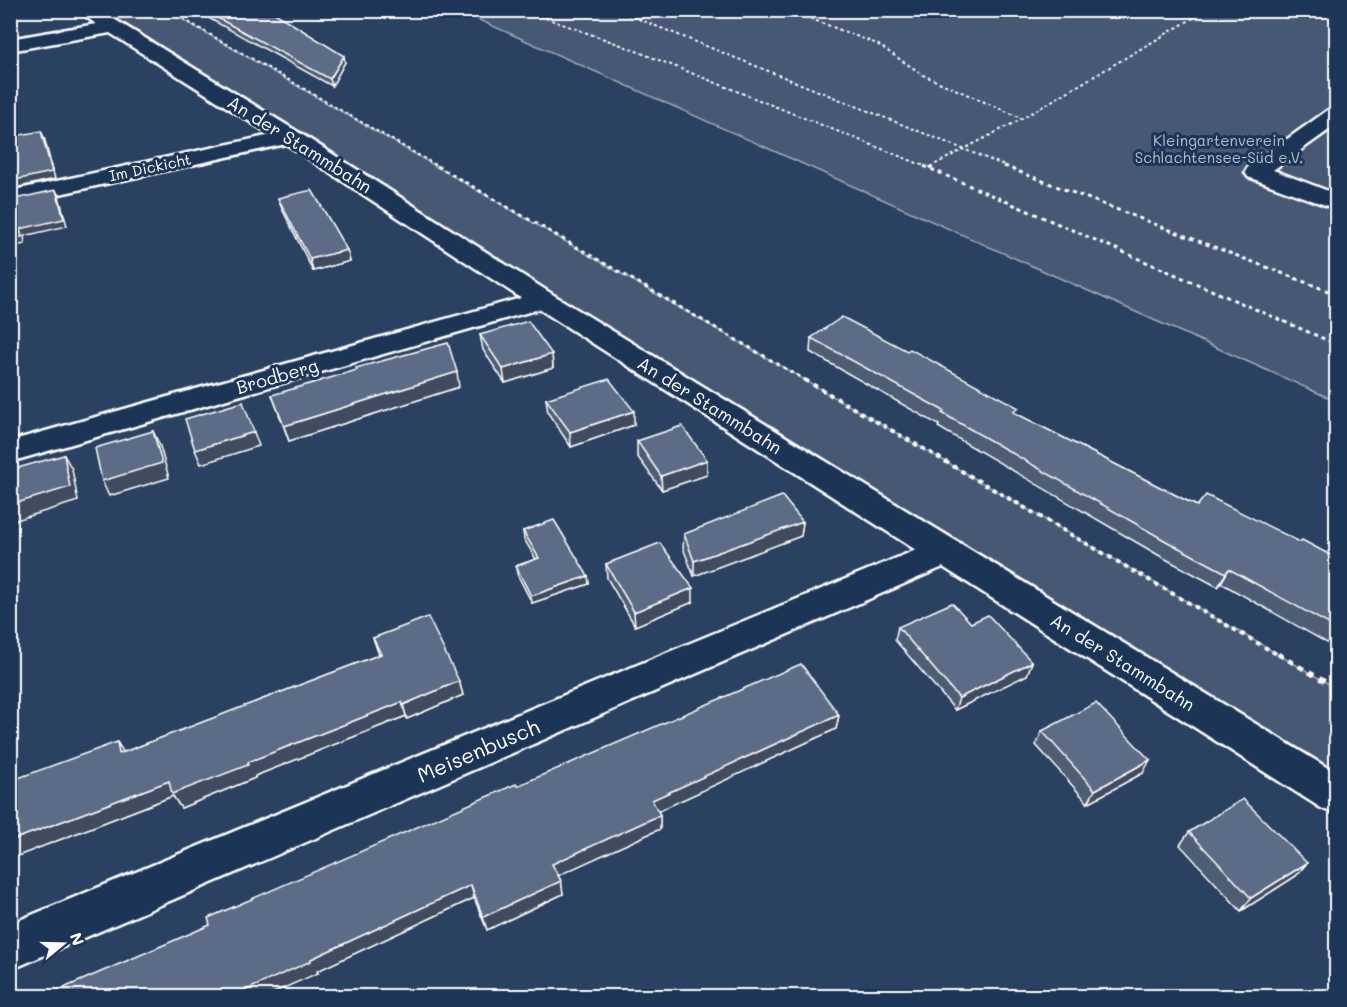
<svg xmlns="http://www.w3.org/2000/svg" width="1347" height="1007" viewBox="0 0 1347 1007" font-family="Mali,sans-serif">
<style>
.green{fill:#465975;stroke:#a2acba;stroke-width:1.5}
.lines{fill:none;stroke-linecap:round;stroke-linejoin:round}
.minor-casing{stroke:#fff;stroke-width:5}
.path-far3{stroke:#fff;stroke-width:2;stroke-dasharray:3 3;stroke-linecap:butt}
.path-far2{stroke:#fff;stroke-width:3;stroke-dasharray:4 4;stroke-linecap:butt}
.path-far1{stroke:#fff;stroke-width:4;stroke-dasharray:4.5 4.5;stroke-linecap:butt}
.path{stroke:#fff;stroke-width:4.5;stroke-dasharray:6 6;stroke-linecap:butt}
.minor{fill:#1d3557;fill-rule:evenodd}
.wall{fill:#4e5d73;stroke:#fff;stroke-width:1.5}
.shaded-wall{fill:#404c5e;stroke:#fff;stroke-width:1.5}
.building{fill:#5b6c86;stroke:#fff;stroke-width:1.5}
.labels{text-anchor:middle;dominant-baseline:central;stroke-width:6;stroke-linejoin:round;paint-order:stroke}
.far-park-label{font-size:15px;fill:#b5bdc8;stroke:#1d3557}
.far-street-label{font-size:15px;fill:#fff;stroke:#1d3557}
.street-label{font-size:18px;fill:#fff;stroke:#1d3557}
.near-street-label{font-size:21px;fill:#fff;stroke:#1d3557}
</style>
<rect width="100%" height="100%" fill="#2a4161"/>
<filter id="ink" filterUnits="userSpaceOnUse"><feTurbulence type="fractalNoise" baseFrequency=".0167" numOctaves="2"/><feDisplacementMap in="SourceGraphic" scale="12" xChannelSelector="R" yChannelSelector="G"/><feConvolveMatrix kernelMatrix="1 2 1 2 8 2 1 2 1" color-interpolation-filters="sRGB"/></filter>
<g filter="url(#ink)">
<g class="green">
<path d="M86 11H168L1336 688V795L945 552Z"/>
<path d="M459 11H1336V401Z"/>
</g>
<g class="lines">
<defs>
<g id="minor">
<path d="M77 10H99L298 132 552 294 1336 773V814L1321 808 943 567 10 970V924L916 550 539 309 10 462V441L521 298 286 144 10 205V191L271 135 110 33 10 51V39L96 24Z"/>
<path d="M1336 109V125L1273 170 1336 194V209L1248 177 1245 172 1248 167 1328 110Z"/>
</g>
</defs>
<use href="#minor" class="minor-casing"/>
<g class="path-far3">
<path d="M168 10 439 167"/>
<path d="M523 10 621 45 927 167"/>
<path d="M616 10 1008 167"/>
<path d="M788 10 877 44 925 76 1021 118"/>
<path d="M1328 10 1336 13"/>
<path d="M930 167 1021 119 1207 10"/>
</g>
<g class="path-far2">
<path d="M437 166 807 381"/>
<path d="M924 166 1336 344"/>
<path d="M1004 166 1336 294"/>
<path d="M929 168 933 166"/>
</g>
<path class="path-far1" d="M805 380 1280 656"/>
<path class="path" d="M1278 654 1336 688"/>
<use href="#minor" class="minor"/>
</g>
<g class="wall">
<path d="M194 10H270L345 62 332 86Z"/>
<path d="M278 198 350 261 313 271 282 209Z"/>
<path d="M480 335 552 354 553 368 505 383 483 350Z"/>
<path d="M811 338 1017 414 1197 506 1300 542 1336 558V648L1221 583 1218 587 1160 556 938 427 939 425 810 352Z"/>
<path d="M459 387 289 441 272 395Z"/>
<path d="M546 399 634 425 571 447 548 413Z"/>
<path d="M637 441 707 460V475L662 490 637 456Z"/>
<path d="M803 522 801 536 694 576 683 548 684 534Z"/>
<path d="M523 531 588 576 589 584 532 603 517 574 516 566 536 559 524 539Z"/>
<path d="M606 564 693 602 635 626 607 578Z"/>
<path d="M971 623 1032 662 1027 675 955 710 895 640 898 627Z"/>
<path d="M373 638 459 681 463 695 407 719 406 716 255 776V778L181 808 173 796 10 859V781L124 752 379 655Z"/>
<path d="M839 715 836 729 658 811 660 815V829L558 875 561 881 563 894 487 930 474 898 317 971 318 973 210 925 517 786Z"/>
<path d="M1042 731 1143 773 1088 803 1036 745Z"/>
<path d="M1189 832 1307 863 1296 876 1241 911 1180 845Z"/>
</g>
<g class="shaded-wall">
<path d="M344 56 345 62 332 86 330 79Z"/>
<path d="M41 131 44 137 55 179 10 189V181Z"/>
<path d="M56 190 59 196 67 226 24 236 25 244 10 247V239Z"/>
<path d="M347 250 350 261 313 271 310 259Z"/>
<path d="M552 354 553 368 505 383 503 369Z"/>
<path d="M457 372 459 387 289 441 284 426Z"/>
<path d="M634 411V425L571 447 570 432Z"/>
<path d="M153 431 160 446 169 478 109 496 102 481Z"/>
<path d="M254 432 259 446 201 464 195 450Z"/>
<path d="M64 455 72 469 78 501 10 522V505Z"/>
<path d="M707 460V475L662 490 661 476Z"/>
<path d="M803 522 801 536 694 576V561Z"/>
<path d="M1229 569 1221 583 1218 587 1226 573Z"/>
<path d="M588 576 589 584 532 603 531 596Z"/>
<path d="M693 588V602L635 626 634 612Z"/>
<path d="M1032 662 1027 675 955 710 959 698Z"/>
<path d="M459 681 463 695 407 719 403 705Z"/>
<path d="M402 702 406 716 255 776V778L181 808 173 796 10 859V841L169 781 248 762Z"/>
<path d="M839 715 836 729 652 814V800Z"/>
<path d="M117 742 126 756 119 754Z"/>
<path d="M1150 760 1143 773 1088 803 1095 790Z"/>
<path d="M660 815V829L555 877 552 864Z"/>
<path d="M1307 863 1296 876 1241 911 1251 898Z"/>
<path d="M561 881 563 894 487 930 483 917Z"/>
<path d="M471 885 474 898 317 971 318 973 266 996H233L311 959Z"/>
</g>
<g class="building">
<path d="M203 10H270L344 56 330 79Z"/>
<path d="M41 131 52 172 10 181V137Z"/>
<path d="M56 190 64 219 20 229 22 237 10 239V200Z"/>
<path d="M312 190 347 250 310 259 278 198Z"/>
<path d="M842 317 907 351 910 349 1019 408 1013 412 1197 506 1206 495 1300 542 1302 540 1336 558V628L1229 569 1226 573 1166 541 942 413 944 411 811 338Z"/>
<path d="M528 321 552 354 503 369 480 335Z"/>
<path d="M448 343 457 372 284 426 272 395 357 370 356 368Z"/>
<path d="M609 379 634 411 570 432 546 399Z"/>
<path d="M243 402 254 432 195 450 185 419Z"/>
<path d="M682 426 707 460 661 476 637 441Z"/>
<path d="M153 431 162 463 102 481 95 448Z"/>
<path d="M64 455 70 487 10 505V470Z"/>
<path d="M782 496 803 522 694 561 684 534Z"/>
<path d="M554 520 588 576 531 596 516 566 539 558 523 531Z"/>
<path d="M660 543 693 588 634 612 606 564Z"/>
<path d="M952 603 971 623 988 615 1032 662 959 698 898 627Z"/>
<path d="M428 617 459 681 403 705 402 702 248 762V765L172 794 169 781 10 841V781L117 742 119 754 381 654 373 638Z"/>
<path d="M801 664 839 715 652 800 660 815 552 864 561 881 483 917 471 885 311 959V961L233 996H45L210 925 208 918 516 784 517 786Z"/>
<path d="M1096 703 1150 760 1095 790 1042 731Z"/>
<path d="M1243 799 1307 863 1251 898 1189 832Z"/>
</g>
</g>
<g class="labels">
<g class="far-park-label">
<text x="1219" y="140">Kleingartenverein<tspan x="1219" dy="17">Schlachtensee-Süd e.V.</tspan></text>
</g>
<g class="far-street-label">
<text transform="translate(150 167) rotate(-12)">Im Dickicht</text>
</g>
<g class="street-label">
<text transform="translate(300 144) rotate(32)">An der Stammbahn</text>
<text transform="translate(277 376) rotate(-16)">Brodberg</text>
<text transform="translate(710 405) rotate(32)">An der Stammbahn</text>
<text transform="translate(1123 662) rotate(32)">An der Stammbahn</text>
</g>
<g class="near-street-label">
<text transform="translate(478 750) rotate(-23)">Meisenbusch</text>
</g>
</g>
<rect width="1347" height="1007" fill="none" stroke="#1d3557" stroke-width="36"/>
<rect x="18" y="18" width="1311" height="971" fill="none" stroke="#fff" stroke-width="2" filter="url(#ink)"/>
<g transform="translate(63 944) rotate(71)" stroke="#1d3557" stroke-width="4.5" paint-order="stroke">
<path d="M0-4.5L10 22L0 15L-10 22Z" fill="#ffffff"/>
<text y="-9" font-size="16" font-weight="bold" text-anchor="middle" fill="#ffffff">N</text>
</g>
</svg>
